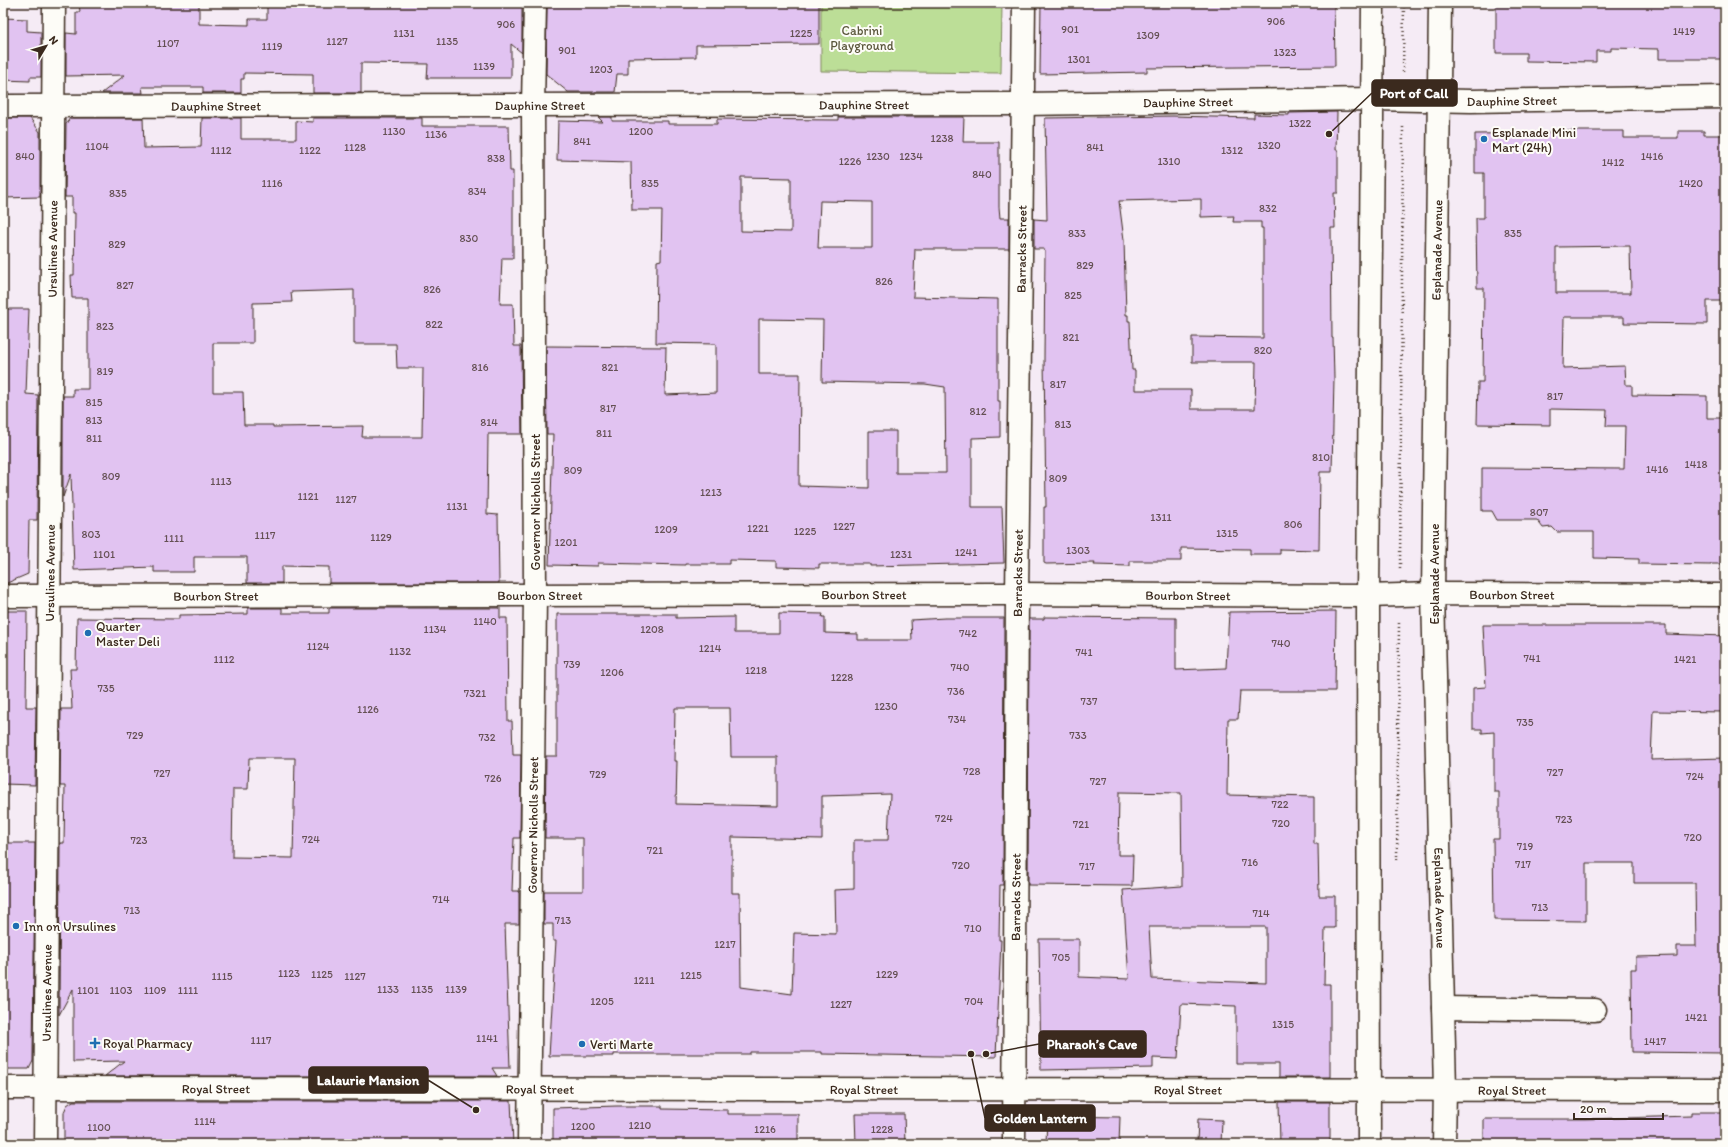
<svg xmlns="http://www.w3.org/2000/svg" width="1728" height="1147" viewBox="0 0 1728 1147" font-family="Itim,sans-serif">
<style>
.green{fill:#bcde97;stroke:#7c845a}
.building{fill:#e1c3f1;stroke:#3b2a1e;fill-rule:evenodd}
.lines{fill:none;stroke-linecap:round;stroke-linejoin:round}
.minor-casing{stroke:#3b2a1e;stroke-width:25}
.path{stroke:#3b2a1e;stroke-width:2.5;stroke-dasharray:1 3;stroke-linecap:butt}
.minor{stroke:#fdfcf7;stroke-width:22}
.poi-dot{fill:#1f6fb2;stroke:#fdfcf7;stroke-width:1.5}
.labels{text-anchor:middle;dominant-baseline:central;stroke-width:4;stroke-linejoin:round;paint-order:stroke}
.number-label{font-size:11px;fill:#645053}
.park-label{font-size:13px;fill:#5b573c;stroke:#fdfcf7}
.street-label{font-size:13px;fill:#3b2a1e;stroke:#fdfcf7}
.poi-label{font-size:13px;fill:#3b2a1e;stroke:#fdfcf7;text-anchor:start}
.leader{fill:none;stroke:#3b2a1e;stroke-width:1.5}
.callout-dot{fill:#3b2a1e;stroke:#fdfcf7;stroke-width:1.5}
.callout{fill:#3b2a1e;stroke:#3b2a1e;stroke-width:1.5}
.callout-label{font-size:14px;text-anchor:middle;font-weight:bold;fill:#fff}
</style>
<rect width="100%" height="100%" fill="#f5ebf5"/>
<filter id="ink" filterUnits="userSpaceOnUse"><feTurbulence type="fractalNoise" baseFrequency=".025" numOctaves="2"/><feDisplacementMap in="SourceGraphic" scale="8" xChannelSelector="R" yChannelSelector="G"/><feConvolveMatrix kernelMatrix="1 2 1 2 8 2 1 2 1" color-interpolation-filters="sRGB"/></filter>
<g filter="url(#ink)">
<path class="green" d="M821 3H1002L1001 73 821 71Z"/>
<g class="building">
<path d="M79 3H199V24L249 25V19H267V3H522V53L511 44V78H427L428 64 361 63V93H313V74L244 73V79H241V93H203V87H142L143 93H102L125 75 66 76V33L76 34V12H80Z"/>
<path d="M547 3H819V44L696 45V57L628 58V74H617L615 92H568L546 74Z"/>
<path d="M1041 3H1334L1335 66 1147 68V72L1040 74Z"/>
<path d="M1496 3H1725V59H1659V49L1611 48V51H1596V62L1526 61V53H1496Z"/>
<path d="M3 18 27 19V31L41 32V77H30V81L3 80Z"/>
<path d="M1337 112 1336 150H1338V193H1334L1335 228H1331L1332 338H1333L1334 378 1332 472H1320L1319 550 1280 549V554H1250V549L1181 548V561H1130V566L1094 565 1095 563 1046 564 1044 563V507H1046L1044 359 1045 251H1044V249H1034V219L1047 220 1045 118 1173 116 1254 118V114L1289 115V113ZM1201 199V217L1234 216 1233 222H1261V228H1263V338L1192 337V362H1256L1255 409H1191V390H1135V370H1132L1130 321H1128V315H1126L1124 240 1119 201Z"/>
<path d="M598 117H612V121H668V124H717V119L838 120V117H964L963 142H999V207L1000 218H1009V249H915L913 297 998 299V401H1000V437L972 438V507H1002L1004 563 870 566V564H819V568L776 567V561L729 560V564H685V565L598 563V566L549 565 553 434H547L546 346 666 347 665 395 716 393V344L656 343 657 261 661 260 662 210H632L631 162 557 160 558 121 603 122ZM741 177 791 178V232L741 231ZM820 201 872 202V248H818ZM759 319 823 320 822 382 925 384 945 387 946 473H896V431H869V488L799 486 800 374H759Z"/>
<path d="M3 118H30L40 132V197L3 198Z"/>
<path d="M70 118H143L144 148 201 147 202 118H241V139H296V121L313 122V118H422V126H509L510 171H513V258H502L500 304H513L514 346H521L522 434H488L487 514 498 515 499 583H329V567L282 566V583H247V557H194V572H154V567L74 570 71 474 63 497V396H73V389H88V298H72L71 275H74L75 213H72V197H65L66 124ZM354 290V344H396L397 368H423L422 437H362L363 426 273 427V425H244L243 392H213V343H253V303L292 302 291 292Z"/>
<path d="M1560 131H1624V138H1678V131H1704V135H1725V301H1707V324L1624 323V317H1564L1563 368 1625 366 1626 385H1632V395L1707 396V418H1725V564H1711V565L1639 564V559L1594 558V532H1557L1552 527 1543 528 1537 520H1497L1492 511H1482V468L1624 469 1625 426H1606L1607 410 1550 409V425L1477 424 1478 382H1483L1484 288H1477L1476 218H1484V173H1475V134L1560 133ZM1630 246 1631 293H1556V247Z"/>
<path d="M3 309H29L26 394 38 395 37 520H29L28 574 7 583 3 584Z"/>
<path d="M248 608H282V613H329V608H500V618H507L508 721H512L513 755H521L520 838H514L512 891H519V924H505L510 1068H492L497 1076H105L124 1061 73 1062V989L59 1015 60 843H64L65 786H60L61 709H72L70 669H76L77 618 179 619V615L248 614ZM249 758H295L293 858 232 857 233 789H248Z"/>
<path d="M3 611H27L26 707H36L35 785 3 784Z"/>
<path d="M1336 611 1335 691H1240L1238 719H1228L1227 795 1314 797V844H1318L1319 896H1335V928H1325L1324 984H1330V1077H1279V1064H1236V1006L1181 1004 1178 1059 1153 1058V1068L1041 1070 1039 939H1079V977L1129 979 1123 890 1182 886 1181 793 1119 792 1118 855H1133L1132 886 1028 885 1029 619H1044V617L1176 618V670L1226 668 1229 612ZM1149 927H1266V983L1152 979Z"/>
<path d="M779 613 823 614 822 617H825V633L858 634V640H912L911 620 945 618H1004L1003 885H1000L999 940H1001L996 1057 822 1054V1052H750V1054H614V1056H549L556 941H553V924H544V891H583V838H545L546 756H557V614H676V618L734 617V633H779ZM675 708H730L731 757H778V806L676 804 677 761H674ZM890 794 888 840H854V889L835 890 836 934 794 933 792 994 741 987 740 893H732V837L822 839V796Z"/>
<path d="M1483 625H1666V634L1725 636V712L1653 711 1651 760 1725 758V1053L1632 1052 1631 969H1636V957L1677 956V946H1696L1695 883H1634V863H1586V921L1494 920 1493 839H1499V792H1494V732L1482 733V729H1473V688L1486 687Z"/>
<path d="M3 843H35L33 1061 29 1069H3Z"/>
<path d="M73 1101H511L513 1144H64V1112L67 1105Z"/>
<path d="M1279 1102H1330V1144H1280Z"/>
<path d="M617 1106H662V1109L728 1110V1114H798V1144H553V1108Z"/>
<path d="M1691 1112H1725V1144H1484V1119H1585L1691 1116Z"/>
<path d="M855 1114H904L905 1144H856Z"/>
<path d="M1047 1116 1120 1117 1119 1144H1046Z"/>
<path d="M1198 1119 1222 1120 1221 1144H1197Z"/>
</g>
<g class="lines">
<defs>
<g id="minor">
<path id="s1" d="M1440 3 1433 594 1445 1089 1444 1144"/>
<path id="s2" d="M3 106 1023 104 1372 99 1471 101 1725 97"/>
<path id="s3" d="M3 596 1001 594 1368 596 1433 594 1725 595"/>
<path d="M1443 1008 1595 1010"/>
<path id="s4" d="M3 1088 1725 1090"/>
<path id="s5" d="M45 1144 54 3"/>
<path id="s6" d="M529 1144 535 596 533 105 535 3"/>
<path id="s7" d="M1014 1144 1017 595 1024 3"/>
<path d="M1369 1144 1368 596 1373 3"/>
</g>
</defs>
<use href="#minor" class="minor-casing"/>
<g class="path">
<path d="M1403 72 1404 3"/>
<path d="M1400 568 1403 125"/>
<path d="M1397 860 1399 621"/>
</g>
<use href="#minor" class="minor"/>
</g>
</g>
<g class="poi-dot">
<circle cx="1484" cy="139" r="4"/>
<circle cx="88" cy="633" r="4"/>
<circle cx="16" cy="926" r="4"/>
<path d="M93 1037h4v4h4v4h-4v4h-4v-4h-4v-4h4z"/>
<circle cx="582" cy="1044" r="4"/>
</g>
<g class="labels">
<g class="number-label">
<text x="1276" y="21">906</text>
<text x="506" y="24">906</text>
<text x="1070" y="29">901</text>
<text x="1684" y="31">1419</text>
<text x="404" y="33">1131</text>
<text x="801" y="33">1225</text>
<text x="1148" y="35">1309</text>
<text x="337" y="41">1127</text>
<text x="447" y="41">1135</text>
<text x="168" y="43">1107</text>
<text x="272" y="46">1119</text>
<text x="567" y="50">901</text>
<text x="1285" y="52">1323</text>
<text x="1079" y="59">1301</text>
<text x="484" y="66">1139</text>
<text x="601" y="69">1203</text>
<text x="1300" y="123">1322</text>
<text x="394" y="131">1130</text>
<text x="641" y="131">1200</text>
<text x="436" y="134">1136</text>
<text x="942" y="138">1238</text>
<text x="582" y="141">841</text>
<text x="1269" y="145">1320</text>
<text x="97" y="146">1104</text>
<text x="355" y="147">1128</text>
<text x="1095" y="147">841</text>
<text x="221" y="150">1112</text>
<text x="310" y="150">1122</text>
<text x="1232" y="150">1312</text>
<text x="25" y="156">840</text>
<text x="878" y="156">1230</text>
<text x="911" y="156">1234</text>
<text x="1652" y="156">1416</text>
<text x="496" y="158">838</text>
<text x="850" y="161">1226</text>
<text x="1169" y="161">1310</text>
<text x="1613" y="162">1412</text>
<text x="982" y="174">840</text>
<text x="272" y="183">1116</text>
<text x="650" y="183">835</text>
<text x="1691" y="183">1420</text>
<text x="477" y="191">834</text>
<text x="118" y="193">835</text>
<text x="1268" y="208">832</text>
<text x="1077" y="233">833</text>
<text x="1513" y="233">835</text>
<text x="469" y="238">830</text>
<text x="117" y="244">829</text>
<text x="1085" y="265">829</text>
<text x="884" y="281">826</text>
<text x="125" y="285">827</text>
<text x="432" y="289">826</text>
<text x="1073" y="295">825</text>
<text x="434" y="324">822</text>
<text x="105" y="326">823</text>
<text x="1071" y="337">821</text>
<text x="1263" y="350">820</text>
<text x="480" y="367">816</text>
<text x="610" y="367">821</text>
<text x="105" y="371">819</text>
<text x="1058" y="384">817</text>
<text x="1555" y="396">817</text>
<text x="94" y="402">815</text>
<text x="608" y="408">817</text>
<text x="978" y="411">812</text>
<text x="94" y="420">813</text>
<text x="489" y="422">814</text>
<text x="1063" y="424">813</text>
<text x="604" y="433">811</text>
<text x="94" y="438">811</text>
<text x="1321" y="457">810</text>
<text x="1696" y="464">1418</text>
<text x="1657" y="469">1416</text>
<text x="573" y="470">809</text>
<text x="111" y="476">809</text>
<text x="1058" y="478">809</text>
<text x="221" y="481">1113</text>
<text x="711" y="492">1213</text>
<text x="308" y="496">1121</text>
<text x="346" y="499">1127</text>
<text x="457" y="506">1131</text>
<text x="1539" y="512">807</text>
<text x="1161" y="517">1311</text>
<text x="1293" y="524">806</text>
<text x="844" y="526">1227</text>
<text x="758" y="528">1221</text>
<text x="666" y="529">1209</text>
<text x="805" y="531">1225</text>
<text x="1227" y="533">1315</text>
<text x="91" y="534">803</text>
<text x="265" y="535">1117</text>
<text x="381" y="537">1129</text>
<text x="174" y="538">1111</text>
<text x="566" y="542">1201</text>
<text x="1078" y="550">1303</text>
<text x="966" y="552">1241</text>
<text x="104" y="554">1101</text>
<text x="901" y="554">1231</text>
<text x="485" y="621">1140</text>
<text x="435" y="629">1134</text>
<text x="652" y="629">1208</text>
<text x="968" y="633">742</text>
<text x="1281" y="643">740</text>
<text x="318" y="646">1124</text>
<text x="710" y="648">1214</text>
<text x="400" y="651">1132</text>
<text x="1084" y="652">741</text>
<text x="1532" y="658">741</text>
<text x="224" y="659">1112</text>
<text x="1685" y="659">1421</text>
<text x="572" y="664">739</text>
<text x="960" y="667">740</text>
<text x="756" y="670">1218</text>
<text x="612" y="672">1206</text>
<text x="842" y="677">1228</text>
<text x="106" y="688">735</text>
<text x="956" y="691">736</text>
<text x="475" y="693">7321</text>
<text x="1089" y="701">737</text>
<text x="886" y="706">1230</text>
<text x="368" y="709">1126</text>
<text x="957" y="719">734</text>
<text x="1525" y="722">735</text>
<text x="135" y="735">729</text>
<text x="1078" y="735">733</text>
<text x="487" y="737">732</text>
<text x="972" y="771">728</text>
<text x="1555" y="772">727</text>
<text x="162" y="773">727</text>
<text x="598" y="774">729</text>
<text x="1695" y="776">724</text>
<text x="493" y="778">726</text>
<text x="1098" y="781">727</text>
<text x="1280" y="804">722</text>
<text x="944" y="818">724</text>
<text x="1564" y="819">723</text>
<text x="1281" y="823">720</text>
<text x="1081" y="824">721</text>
<text x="1693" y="837">720</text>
<text x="311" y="839">724</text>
<text x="139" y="840">723</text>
<text x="1525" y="846">719</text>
<text x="655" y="850">721</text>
<text x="1250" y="862">716</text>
<text x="1523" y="864">717</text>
<text x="961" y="865">720</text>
<text x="1087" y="866">717</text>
<text x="441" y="899">714</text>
<text x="1540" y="907">713</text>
<text x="132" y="910">713</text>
<text x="1261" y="913">714</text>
<text x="563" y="920">713</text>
<text x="973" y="928">710</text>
<text x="725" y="944">1217</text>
<text x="1061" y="957">705</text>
<text x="289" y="973">1123</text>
<text x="322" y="974">1125</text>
<text x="887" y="974">1229</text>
<text x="691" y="975">1215</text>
<text x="222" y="976">1115</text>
<text x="355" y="976">1127</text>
<text x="644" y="980">1211</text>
<text x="388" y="989">1133</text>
<text x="422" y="989">1135</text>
<text x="456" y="989">1139</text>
<text x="88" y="990">1101</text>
<text x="121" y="990">1103</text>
<text x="155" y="990">1109</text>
<text x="188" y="990">1111</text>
<text x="602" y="1001">1205</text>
<text x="974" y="1001">704</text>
<text x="841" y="1004">1227</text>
<text x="1696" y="1017">1421</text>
<text x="1283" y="1024">1315</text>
<text x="487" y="1038">1141</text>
<text x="261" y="1040">1117</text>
<text x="1655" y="1041">1417</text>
<text x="205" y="1121">1114</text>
<text x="640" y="1125">1210</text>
<text x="583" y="1126">1200</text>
<text x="99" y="1127">1100</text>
<text x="765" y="1129">1216</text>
<text x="882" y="1129">1228</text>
</g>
<g class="park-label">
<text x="862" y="30">Cabrini<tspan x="862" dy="15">Playground</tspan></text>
</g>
<g class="street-label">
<text stroke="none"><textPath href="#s2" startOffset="1509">Dauphine Street</textPath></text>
<text stroke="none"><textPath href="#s2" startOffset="1185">Dauphine Street</textPath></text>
<text stroke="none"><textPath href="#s2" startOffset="861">Dauphine Street</textPath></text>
<text stroke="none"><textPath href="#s2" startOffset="213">Dauphine Street</textPath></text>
<text stroke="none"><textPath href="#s2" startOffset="537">Dauphine Street</textPath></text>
<text stroke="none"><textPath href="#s5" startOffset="895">Ursulines Avenue</textPath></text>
<text stroke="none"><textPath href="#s7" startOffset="895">Barracks Street</textPath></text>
<text transform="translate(1437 250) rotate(-89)">Esplanade Avenue</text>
<text transform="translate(535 502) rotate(-90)">Governor Nicholls Street</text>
<text stroke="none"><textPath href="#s5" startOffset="571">Ursulines Avenue</textPath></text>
<text stroke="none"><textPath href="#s7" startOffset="571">Barracks Street</textPath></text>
<text transform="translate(1434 574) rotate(-90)">Esplanade Avenue</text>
<text stroke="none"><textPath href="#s3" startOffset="861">Bourbon Street</textPath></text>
<text stroke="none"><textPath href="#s3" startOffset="1509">Bourbon Street</textPath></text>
<text stroke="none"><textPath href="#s3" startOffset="213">Bourbon Street</textPath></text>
<text stroke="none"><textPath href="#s3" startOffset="537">Bourbon Street</textPath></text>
<text stroke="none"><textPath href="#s3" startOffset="1185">Bourbon Street</textPath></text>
<text stroke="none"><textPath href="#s6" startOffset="319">Governor Nicholls Street</textPath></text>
<text stroke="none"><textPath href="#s7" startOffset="247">Barracks Street</textPath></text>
<text stroke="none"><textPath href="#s1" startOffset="895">Esplanade Avenue</textPath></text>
<text stroke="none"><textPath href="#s5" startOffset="151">Ursulines Avenue</textPath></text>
<text stroke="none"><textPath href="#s4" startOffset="213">Royal Street</textPath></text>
<text stroke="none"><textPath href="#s4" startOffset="537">Royal Street</textPath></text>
<text stroke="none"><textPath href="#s4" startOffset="861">Royal Street</textPath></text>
<text stroke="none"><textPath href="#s4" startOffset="1185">Royal Street</textPath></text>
<text stroke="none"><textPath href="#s4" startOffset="1509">Royal Street</textPath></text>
</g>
<g class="poi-label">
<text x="1492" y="132">Esplanade Mini<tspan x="1492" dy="15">Mart (24h)</tspan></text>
<text x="96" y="626">Quarter<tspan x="96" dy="15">Master Deli</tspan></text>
<text x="24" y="926">Inn on Ursulines</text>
<text x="103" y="1043">Royal Pharmacy</text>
<text x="590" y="1044">Verti Marte</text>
</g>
</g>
<path class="leader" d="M1329 134L1372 93M986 1054L1039 1044M476 1110L428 1080M971 1054L985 1118"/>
<g class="callout-dot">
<circle cx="1329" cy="134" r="4"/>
<circle cx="986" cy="1054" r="4"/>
<circle cx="476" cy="1110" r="4"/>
<circle cx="971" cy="1054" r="4"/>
</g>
<g class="callout">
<rect x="1372" y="80" width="85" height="26" rx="4"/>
<rect x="1039" y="1031" width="107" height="26" rx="4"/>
<rect x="309" y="1067" width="119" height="26" rx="4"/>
<rect x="985" y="1105" width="110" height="26" rx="4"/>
</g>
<g class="callout-label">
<text x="1414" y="98">Port of Call</text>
<text x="1092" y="1049">Pharaoh’s Cave</text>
<text x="368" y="1085">Lalaurie Mansion</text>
<text x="1040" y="1123">Golden Lantern</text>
</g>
<rect width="1728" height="1147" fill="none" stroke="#fdfcf7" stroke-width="16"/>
<rect x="8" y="8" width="1712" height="1131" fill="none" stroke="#3b2a1e" stroke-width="1.5" filter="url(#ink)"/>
<g transform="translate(46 46) rotate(52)" stroke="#fdfcf7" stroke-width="3" paint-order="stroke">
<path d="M0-3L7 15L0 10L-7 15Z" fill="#3b2a1e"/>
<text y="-6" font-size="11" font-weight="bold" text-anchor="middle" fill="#3b2a1e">N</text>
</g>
<path d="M1574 1113v6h89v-6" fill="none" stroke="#3b2a1e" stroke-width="2"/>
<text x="1580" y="1113" font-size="12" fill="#3b2a1e" stroke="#fdfcf7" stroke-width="3" paint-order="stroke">20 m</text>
</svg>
